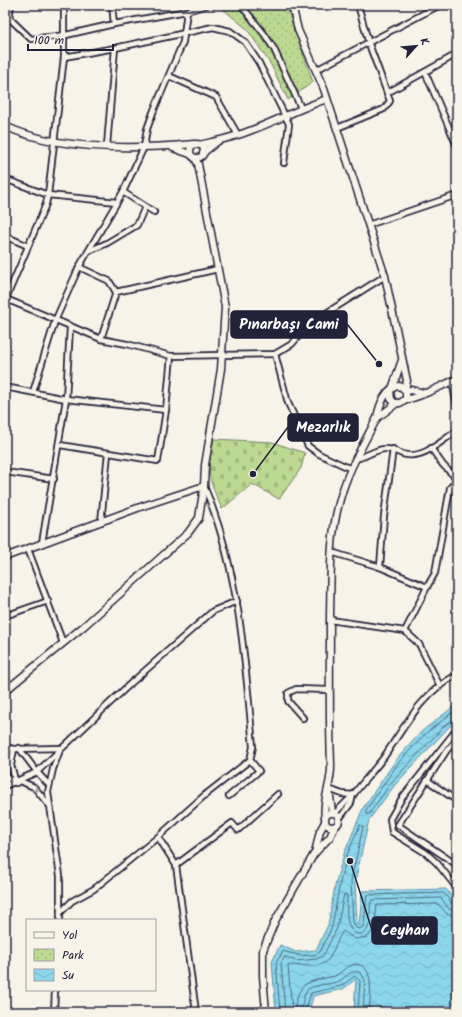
<svg xmlns="http://www.w3.org/2000/svg" width="462" height="1017" viewBox="0 0 462 1017" font-family="Kalam,sans-serif">
<style>
.cemetery{fill:url(#cemetery-stones);stroke:#6f7e66}
.park{fill:url(#park-dots);stroke:#6f7e66}
.water{fill:url(#water-waves);stroke:#618ea5}
.lines{fill:none;stroke-linecap:round;stroke-linejoin:round}
.shore{stroke:#4c6a81;stroke-width:1}
.street-casing{stroke:#22223b;stroke-width:8}
.secondary-casing{stroke:#22223b;stroke-width:9}
.street{stroke:#f7f3e8;stroke-width:4.5}
.secondary{stroke:#f7f3e8;stroke-width:6}
.oneway{stroke:#97959a}
.leader{fill:none;stroke:#22223b;stroke-width:1.5}
.callout-dot{fill:#22223b;stroke:#f7f3e8;stroke-width:1.5}
.callout{fill:#22223b;stroke:#22223b;stroke-width:1.5}
.callout-label{font-size:15px;text-anchor:middle;font-weight:bold;fill:#fff}
</style>
<defs>
<pattern id="cemetery-stones" width="16" height="16" patternUnits="userSpaceOnUse"><rect width="16" height="16" fill="#bcd991"/><path d="M2 7V4a2 2 0 0 1 4 0v3zM10 15v-3a2 2 0 0 1 4 0v3z" fill="#a1ba7e"/></pattern>
<pattern id="park-dots" width="8" height="8" patternUnits="userSpaceOnUse"><rect width="8" height="8" fill="#bcd991"/><path d="M2 2h.1M6 6h.1" fill="none" stroke="#a1ba7e" stroke-width="1.8" stroke-linecap="round"/></pattern>
<pattern id="water-waves" width="16" height="10" patternUnits="userSpaceOnUse"><rect width="16" height="10" fill="#8bd6eb"/><path d="M0 5q4-4 8 0t8 0" fill="none" stroke="#78b7ca"/></pattern>
</defs>
<rect width="100%" height="100%" fill="#f7f3e8"/>
<filter id="ink" filterUnits="userSpaceOnUse"><feTurbulence type="fractalNoise" baseFrequency=".025" numOctaves="2"/><feDisplacementMap in="SourceGraphic" scale="8" xChannelSelector="R" yChannelSelector="G"/><feConvolveMatrix kernelMatrix="1 2 1 2 8 2 1 2 1" color-interpolation-filters="sRGB"/></filter>
<g filter="url(#ink)">
<path class="cemetery" d="M214 439 272 442 305 453 301 468 279 499 252 484 222 509C208 477 206 474 214 439Z"/>
<path class="park" d="M218 5H286L313 82 288 100 271 65 247 29Z"/>
<path class="water" d="M457 704V722L449 727 394 786 369 820 355 882 357 922 359 926 362 891 446 889 457 904V1012H354L356 979 343 989 313 996 309 1012H276L272 962 280 945 296 952 316 950 328 925 336 881 344 854 363 808 396 760 422 731Z"/>
<g class="lines">
<g class="shore">
<path d="M457 709 425 734 399 762 366 810V814H369L391 783 446 724 457 719"/>
<path d="M280 1012 276 963 283 951C293 954 310 959 320 952L332 927 340 882 347 855 360 825 363 827 351 881 353 922 356 928 360 929 364 925 367 895 444 893 453 905 457 906"/>
<path d="M285 1012 281 963 285 957 296 961 317 959 323 956 337 928 344 894 347 895C347 905 345 921 351 929 353 932 355 934 359 934 375 934 367 908 372 900L441 898 449 909 457 911"/>
<path d="M300 1012 305 994 308 989C317 984 330 985 339 981 347 977 351 968 361 973L365 980 363 1012"/>
<path d="M305 1012 311 993 341 986 355 976 360 981 358 1012"/>
<path d="M369 1012C370 998 377 956 349 966 344 968 341 973 337 975 333 977 329 977 325 978 301 983 300 986 294 1009L292 1010 288 966C300 963 321 972 330 957 335 949 337 939 343 931L355 939 368 937 374 929 377 905 438 904 447 914 457 917"/>
</g>
<defs>
<g id="street">
<path d="M112 5 114 24"/>
<path d="M241 5 265 35 274 49 301 108"/>
<path d="M5 14 31 39 66 35 114 24 187 11 207 5"/>
<path d="M9 18 11 5"/>
<path d="M64 57 115 48 213 27 230 31 245 42 259 63 289 124 284 163"/>
<path d="M316 70 440 5"/>
<path d="M425 72 457 146"/>
<path d="M169 76 216 97 238 135"/>
<path d="M387 93 457 54"/>
<path d="M337 128 384 109 390 101 369 44 358 5"/>
<path d="M107 146 115 48"/>
<path d="M5 179 48 195 117 202"/>
<path d="M123 192 154 212"/>
<path d="M368 225 457 195"/>
<path d="M5 236 28 246"/>
<path d="M89 251 107 243 137 225 145 207"/>
<path d="M79 267 109 281 116 292 101 339"/>
<path d="M116 292 218 269"/>
<path d="M6 299 101 339 127 344 171 356 275 354 292 344 309 324 385 276"/>
<path d="M5 301 46 204 48 195 64 57V5"/>
<path d="M275 354 288 403 308 446 319 454 349 468"/>
<path d="M452 381 457 406"/>
<path d="M5 387 66 399 166 410"/>
<path d="M33 392 55 321 79 267 123 192 144 147 147 129 154 110 183 42 187 11"/>
<path d="M60 445 158 461 166 410 171 356"/>
<path d="M431 448 443 465 457 479"/>
<path d="M355 459C366 457 374 450 384 449 394 448 400 455 408 455 426 457 442 440 457 431"/>
<path d="M5 472 54 479"/>
<path d="M101 522 108 453"/>
<path d="M42 543 66 399 70 327"/>
<path d="M28 549 63 643"/>
<path d="M331 552 380 567 427 587"/>
<path d="M380 567 384 516 393 449"/>
<path d="M5 616 48 601"/>
<path d="M330 620 405 631 419 644 440 686"/>
<path d="M405 631 427 587 435 573 450 488 457 480"/>
<path d="M303 718 288 701V693L296 689 329 690"/>
<path d="M457 729 402 798 390 819 392 832 426 853 437 863 457 888"/>
<path d="M457 739 447 750 398 825 457 865"/>
<path d="M5 747 14 749 61 748"/>
<path d="M19 748 37 772 49 785"/>
<path d="M14 749 11 765 16 783"/>
<path d="M5 776 16 783 20 781 34 787 48 804"/>
<path d="M427 780 457 801"/>
<path d="M5 786 37 772 130 684 213 611 237 601"/>
<path d="M329 789 342 794 353 795C363 782 374 770 384 757 405 726 422 692 457 675"/>
<path d="M229 796 259 771 250 760"/>
<path d="M335 813 353 795"/>
<path d="M339 819 351 803 353 795"/>
<path d="M158 837 176 865 196 1012"/>
<path d="M176 865 232 823 238 830 278 794"/>
<path d="M60 913 72 901 94 889 158 837 205 795 250 760 253 747C245 659 239 568 204 486"/>
<path d="M60 920V876L48 792 53 769 60 750"/>
<path d="M54 1012 55 990"/>
</g>
<g id="secondary">
<path d="M292 5 298 30 324 89 385 276 407 381 405 389"/>
<path d="M5 126C57 151 138 149 194 144"/>
<circle cx="197" cy="151" r="7"/>
<path d="M199 145C212 142 226 139 238 135 269 125 297 109 327 99"/>
<path d="M173 148 190 154"/>
<path d="M203 153 218 141"/>
<path d="M392 389 402 360"/>
<path d="M406 391 411 390 424 393"/>
<path d="M406 399C415 400 447 383 457 379"/>
<path d="M377 418 397 403"/>
<path d="M5 557 143 506 204 486"/>
<path d="M5 691 84 626 188 533 199 518 204 486 205 465 221 369 225 307 198 164 195 158"/>
<path d="M329 789 332 812"/>
<circle cx="332" cy="820" r="7"/>
<path d="M325 817C322 799 332 784 331 764 329 714 330 665 330 615 331 578 329 540 339 503 347 471 362 447 377 418 379 406 386 386 400 386L406 391V399L400 403H395L391 399 390 391"/>
<path d="M315 853 320 831 325 822"/>
<path d="M266 1012 263 976V950L275 921 314 854 330 837 335 826"/>
</g>
</defs>
<use href="#street" class="street-casing"/>
<use href="#secondary" class="secondary-casing"/>
<use href="#street" class="street"/>
<use href="#secondary" class="secondary"/>
</g>
<defs><path id="oneway-chevron" d="M-2-3.5L2.5 0L-2 3.5" fill="none" stroke-width="1.6" stroke-linecap="round" stroke-linejoin="round"/></defs>
<use class="oneway" href="#oneway-chevron" transform="translate(35 789) rotate(40)"/>
</g>
<path class="leader" d="M379 364L347 324M253 474L288 427M350 861L372 930"/>
<g class="callout-dot">
<circle cx="379" cy="364" r="4"/>
<circle cx="253" cy="474" r="4"/>
<circle cx="350" cy="861" r="4"/>
</g>
<g class="callout">
<rect x="231" y="311" width="116" height="27" rx="4"/>
<rect x="288" y="414" width="70" height="27" rx="4"/>
<rect x="372" y="917" width="65" height="27" rx="4"/>
</g>
<g class="callout-label">
<text x="289" y="329">Pınarbaşı Cami</text>
<text x="323" y="432">Mezarlık</text>
<text x="405" y="935">Ceyhan</text>
</g>
<rect width="462" height="1017" fill="none" stroke="#f7f3e8" stroke-width="20"/>
<rect x="10" y="10" width="442" height="997" fill="none" stroke="#22223b" stroke-width="1.5" filter="url(#ink)"/>
<rect x="26" y="919" width="130" height="72" fill="#f7f3e8" stroke="#a29fa3"/>
<rect x="34" y="932" width="20" height="6" fill="#f7f3e8" stroke="#a29fa3"/>
<text x="62" y="939" font-size="12" fill="#22223b">Yol</text>
<rect x="34" y="949" width="20" height="12" fill="url(#park-dots)" stroke="#a29fa3"/>
<text x="62" y="959" font-size="12" fill="#22223b">Park</text>
<rect x="34" y="969" width="20" height="12" fill="url(#water-waves)" stroke="#a29fa3"/>
<text x="62" y="979" font-size="12" fill="#22223b">Su</text>
<g transform="translate(416 46) rotate(63)" stroke="#f7f3e8" stroke-width="3" paint-order="stroke">
<path d="M0-3L7 15L0 10L-7 15Z" fill="#22223b"/>
<text y="-6" font-size="11" font-weight="bold" text-anchor="middle" fill="#22223b">K</text>
</g>
<path d="M28 44v6h85v-6" fill="none" stroke="#22223b" stroke-width="2"/>
<text x="34" y="44" font-size="12" fill="#22223b" stroke="#f7f3e8" stroke-width="3" paint-order="stroke">100 m</text>
</svg>
